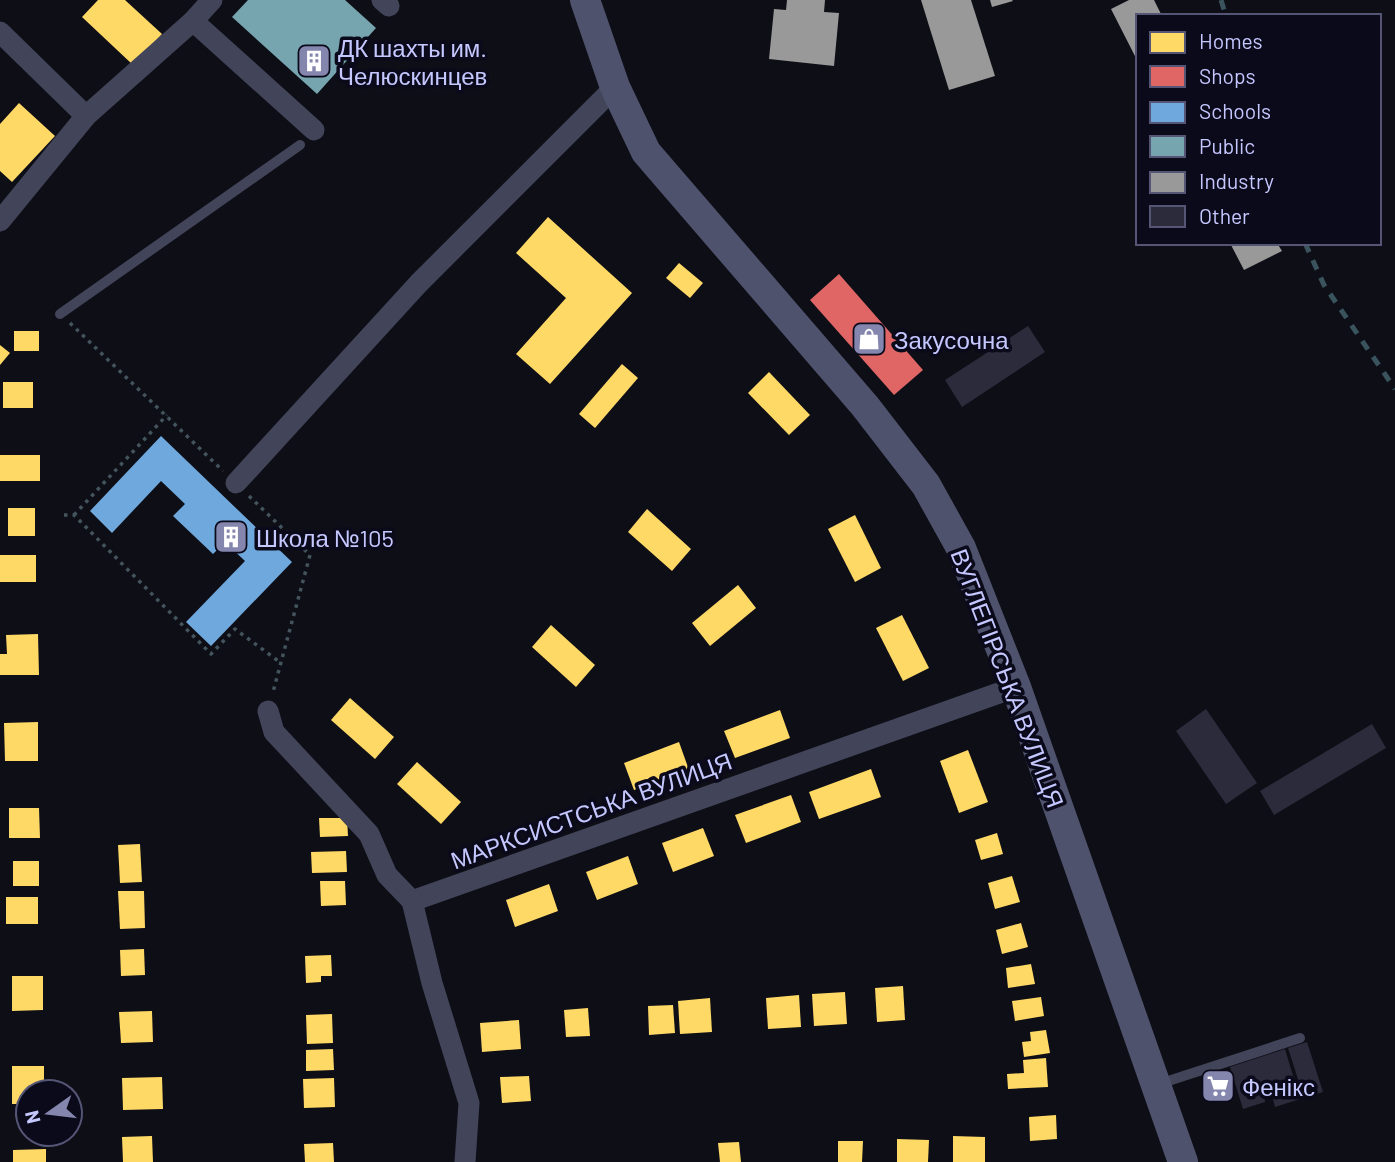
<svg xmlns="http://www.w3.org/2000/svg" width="1395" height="1162" viewBox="0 0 1395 1162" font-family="Barlow,sans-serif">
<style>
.homes{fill:#ffd966}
.shops{fill:#e06666}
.schools{fill:#6fa8dc}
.public{fill:#76a5af}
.industry{fill:#999}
.building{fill:#2b2b3b}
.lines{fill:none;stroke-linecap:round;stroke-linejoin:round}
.path{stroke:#43545d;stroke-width:3.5;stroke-dasharray:3.5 5;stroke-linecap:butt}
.lane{stroke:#424559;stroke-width:10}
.street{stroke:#424559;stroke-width:21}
.secondary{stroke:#4f526c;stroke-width:30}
.rail{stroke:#3a545e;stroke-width:5;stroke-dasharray:10 9;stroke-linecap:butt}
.labels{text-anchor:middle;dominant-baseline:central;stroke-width:7;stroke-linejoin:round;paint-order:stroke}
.poi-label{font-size:24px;fill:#c5c7ff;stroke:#0b0a1b;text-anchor:start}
.street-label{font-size:24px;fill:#c5c7ff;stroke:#0b0a1b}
</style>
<rect width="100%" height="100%" fill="#0e0e17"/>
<g class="homes">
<path d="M98 0H125L162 34 133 65 82 17Z"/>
<path d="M19 103 55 136 12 182 0 171V124Z"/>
<path d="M548 217 632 293 550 384 516 354 566 298 516 253Z"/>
<path d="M679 263 703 283 690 298 666 278Z"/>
<rect x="14" y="331" width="25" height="20"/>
<path d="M0 345 10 353 0 365Z"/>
<path d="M622 364 638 378 595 428 579 414Z"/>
<path d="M769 372 810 415 789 435 748 393Z"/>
<rect x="3" y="382" width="30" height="26"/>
<rect x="0" y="455" width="40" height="26"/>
<rect x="8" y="508" width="27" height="28"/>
<path d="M647 509 691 549 672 571 628 532Z"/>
<path d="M855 515 881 568 855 582 828 529Z"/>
<rect x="0" y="555" width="36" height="27"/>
<path d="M738 585 756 608 710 646 692 623Z"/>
<path d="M902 615 929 668 903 681 876 628Z"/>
<path d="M551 625 595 665 576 687 532 647Z"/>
<path d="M38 634 39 675H0V654H7L6 635Z"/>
<path d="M350 698 394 737 375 759 331 720Z"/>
<path d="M780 710 790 738 735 758 724 731Z"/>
<path d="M38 722V761H5L4 723Z"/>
<path d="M679 742 689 770 634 790 624 763Z"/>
<path d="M968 750 988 802 959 813 940 761Z"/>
<path d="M417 762 461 802 441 824 397 784Z"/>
<path d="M871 769 881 797 819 819 809 792Z"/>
<path d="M791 795 801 822 746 843 735 815Z"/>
<path d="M9 808H39L40 838H9Z"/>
<path d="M319 818H347L348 836 320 837Z"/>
<path d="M703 828 714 856 673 872 662 843Z"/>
<path d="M997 833 1003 854 981 860 975 840Z"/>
<path d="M140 844 142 882 120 883 118 845Z"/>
<path d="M346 851 347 872 312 873 311 852Z"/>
<path d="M628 856 638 884 597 900 586 872Z"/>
<rect x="13" y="861" width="26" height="25"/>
<path d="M1012 876 1020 902 995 909 988 883Z"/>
<path d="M320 881H345L346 905 321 906Z"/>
<path d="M549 884 558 911 515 927 506 900Z"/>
<path d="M118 891H144L145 928 120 929Z"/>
<rect x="6" y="897" width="32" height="27"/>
<path d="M1021 923 1028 947 1002 954 996 930Z"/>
<path d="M144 949 145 975 121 976 120 950Z"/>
<path d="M331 955 332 976H321V982L306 983 305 956Z"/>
<path d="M1031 964 1035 984 1008 988 1006 968Z"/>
<path d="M12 976H43V1010L12 1011Z"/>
<path d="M903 986 905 1020 877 1022 875 988Z"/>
<path d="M845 992 847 1024 814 1026 812 994Z"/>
<path d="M799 995 801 1027 768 1029 766 998Z"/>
<path d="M1041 997 1044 1016 1015 1021 1012 1001Z"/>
<path d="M710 998 712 1032 680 1034 678 1001Z"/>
<path d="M673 1005 675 1033 649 1035 648 1006Z"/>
<path d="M588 1008 590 1036 566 1037 564 1010Z"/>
<path d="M152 1011 153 1042 121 1043 119 1012Z"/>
<path d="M332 1014 333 1043 307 1044 306 1015Z"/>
<path d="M519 1020 521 1049 482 1052 480 1023Z"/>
<path d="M1046 1030 1050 1053 1024 1057 1022 1042 1031 1041 1030 1032Z"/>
<path d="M333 1049 334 1070 306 1071V1050Z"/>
<path d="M1046 1058 1048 1087 1008 1089 1007 1074 1024 1073 1023 1060Z"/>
<path d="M12 1066H44V1092H28V1104H12Z"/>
<path d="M529 1076 531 1101 502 1103 500 1077Z"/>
<path d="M162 1077 163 1109 123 1110 122 1078Z"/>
<path d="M334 1078 335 1107 304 1108 303 1079Z"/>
<path d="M1056 1115 1057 1139 1030 1141 1029 1117Z"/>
<path d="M152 1136 153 1162H123L122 1137Z"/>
<path d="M953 1136 985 1137V1162H953Z"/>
<path d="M897 1139 929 1140 928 1162H897Z"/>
<path d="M838 1141H863L862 1162H838Z"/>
<path d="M739 1142 741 1162H720L718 1143Z"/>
<path d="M333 1143 334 1162H305L304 1144Z"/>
<path d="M46 1149V1162H13V1150Z"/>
</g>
<path class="shops" d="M839 274 923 370 894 395 810 300Z"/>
<path class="schools" d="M161 436 292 562 211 646 186 622 245 561 225 542 213 554 173 516 185 504 161 481 112 533 90 511Z"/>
<path class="public" d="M248 0H345L376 28 317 94 232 17Z"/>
<g class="industry">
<path d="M787 0H825L824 12 839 13 834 66 769 59 774 9 786 10Z"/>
<path d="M921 0H971L995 76 949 90Z"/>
<path d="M990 0H1012L1013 1 992 7Z"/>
<path d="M1129 0H1154L1162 16H1138V62L1111 9Z"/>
<path d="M1230 243H1277L1282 251 1244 270Z"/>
</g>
<g class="building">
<path d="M1028 326 1045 352 962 407 945 380Z"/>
<path d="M1206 709 1257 783 1226 804 1176 731Z"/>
<path d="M1372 724 1386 748 1274 815 1260 791Z"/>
<path d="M1307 1042 1323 1092 1304 1098 1288 1048Z"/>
<path d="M1285 1049 1300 1099 1275 1107 1270 1089 1264 1091 1265 1102 1243 1109 1230 1067Z"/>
</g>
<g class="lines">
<g class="path">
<path d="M70 323 223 471"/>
<path d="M249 496 310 555 273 692"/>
<path d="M64 515H74L211 654 235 629 281 663"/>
<path d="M74 515 167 415"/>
</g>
<g class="lane">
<path d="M60 314 300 145"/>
<path d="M1159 1084 1300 1038"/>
</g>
<g class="street">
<path d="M382 0 389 6"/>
<path d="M193 21 314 130"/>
<path d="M0 32 86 116"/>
<path d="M0 221 86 116 193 21 212 0"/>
<path d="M236 483 419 283 615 87"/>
<path d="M268 711 274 732 369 834 387 875 412 901"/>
<path d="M412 901 1016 687"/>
<path d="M412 901 432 983 469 1103 465 1162"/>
</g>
<path class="secondary" d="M585 0 615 87 646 152 865 406 926 485 961 548 1016 687 1183 1162"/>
<g class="rail">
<path d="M1221 0 1226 16"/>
<path d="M1305 243 1324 285 1395 389"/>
</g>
</g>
<defs>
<symbol id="building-square" viewBox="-11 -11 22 22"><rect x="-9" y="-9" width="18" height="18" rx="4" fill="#8586ae" stroke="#0b0a1b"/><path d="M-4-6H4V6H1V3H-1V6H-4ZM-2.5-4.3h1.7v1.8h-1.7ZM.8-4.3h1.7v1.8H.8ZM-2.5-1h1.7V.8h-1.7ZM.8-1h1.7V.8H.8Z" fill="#fff"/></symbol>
<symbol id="shop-square" viewBox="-11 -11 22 22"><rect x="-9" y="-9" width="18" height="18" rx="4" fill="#8586ae" stroke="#0b0a1b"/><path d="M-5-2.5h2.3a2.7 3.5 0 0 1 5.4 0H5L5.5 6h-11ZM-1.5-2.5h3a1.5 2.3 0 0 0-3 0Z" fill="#fff"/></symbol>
<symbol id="supermarket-square" viewBox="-11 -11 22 22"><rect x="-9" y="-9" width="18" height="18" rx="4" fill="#8586ae" stroke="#0b0a1b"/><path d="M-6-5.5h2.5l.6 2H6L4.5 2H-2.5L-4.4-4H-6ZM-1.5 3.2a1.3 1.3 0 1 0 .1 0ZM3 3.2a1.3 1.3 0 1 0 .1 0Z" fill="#fff"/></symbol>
</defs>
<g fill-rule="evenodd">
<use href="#building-square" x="295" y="42" width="38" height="38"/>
<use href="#shop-square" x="850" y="320" width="38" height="38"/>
<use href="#building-square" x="212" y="518" width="38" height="38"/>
<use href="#supermarket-square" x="1199" y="1067" width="38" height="38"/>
</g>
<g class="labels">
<g class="poi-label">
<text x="338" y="47">ДК шахты им.<tspan x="338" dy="28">Челюскинцев</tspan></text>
<text x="894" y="339">Закусочна</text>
<text x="256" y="537">Школа №105</text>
<text x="1242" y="1086">Фенікс</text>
</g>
<g class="street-label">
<text transform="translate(1008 678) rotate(69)">ВУГЛЕГІРСЬКА ВУЛИЦЯ</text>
<text transform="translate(591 810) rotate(-20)">МАРКСИСТСЬКА ВУЛИЦЯ</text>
</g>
</g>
<rect x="1136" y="14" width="245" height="231" fill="#0b0a1b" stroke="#555676" stroke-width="2"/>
<rect x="1150" y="32" width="35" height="21" fill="#ffd966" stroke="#555676" stroke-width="2"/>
<text x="1199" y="49" font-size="21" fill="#c5c7ff">Homes</text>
<rect x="1150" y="66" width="35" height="21" fill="#e06666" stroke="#555676" stroke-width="2"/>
<text x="1199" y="84" font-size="21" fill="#c5c7ff">Shops</text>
<rect x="1150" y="102" width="35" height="21" fill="#6fa8dc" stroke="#555676" stroke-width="2"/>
<text x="1199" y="119" font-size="21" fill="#c5c7ff">Schools</text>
<rect x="1150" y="136" width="35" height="21" fill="#76a5af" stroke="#555676" stroke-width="2"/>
<text x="1199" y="154" font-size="21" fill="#c5c7ff">Public</text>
<rect x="1150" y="172" width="35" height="21" fill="#999999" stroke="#555676" stroke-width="2"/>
<text x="1199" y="189" font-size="21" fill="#c5c7ff">Industry</text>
<rect x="1150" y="206" width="35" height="21" fill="#2b2b3b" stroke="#555676" stroke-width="2"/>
<text x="1199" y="224" font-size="21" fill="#c5c7ff">Other</text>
<g transform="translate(49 1113) rotate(256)"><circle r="33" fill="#0b0a1b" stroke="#555676" stroke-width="2"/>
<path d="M0-5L12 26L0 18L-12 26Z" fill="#8586ae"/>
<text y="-10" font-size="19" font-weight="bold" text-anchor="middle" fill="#c5c7ff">N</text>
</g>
</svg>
